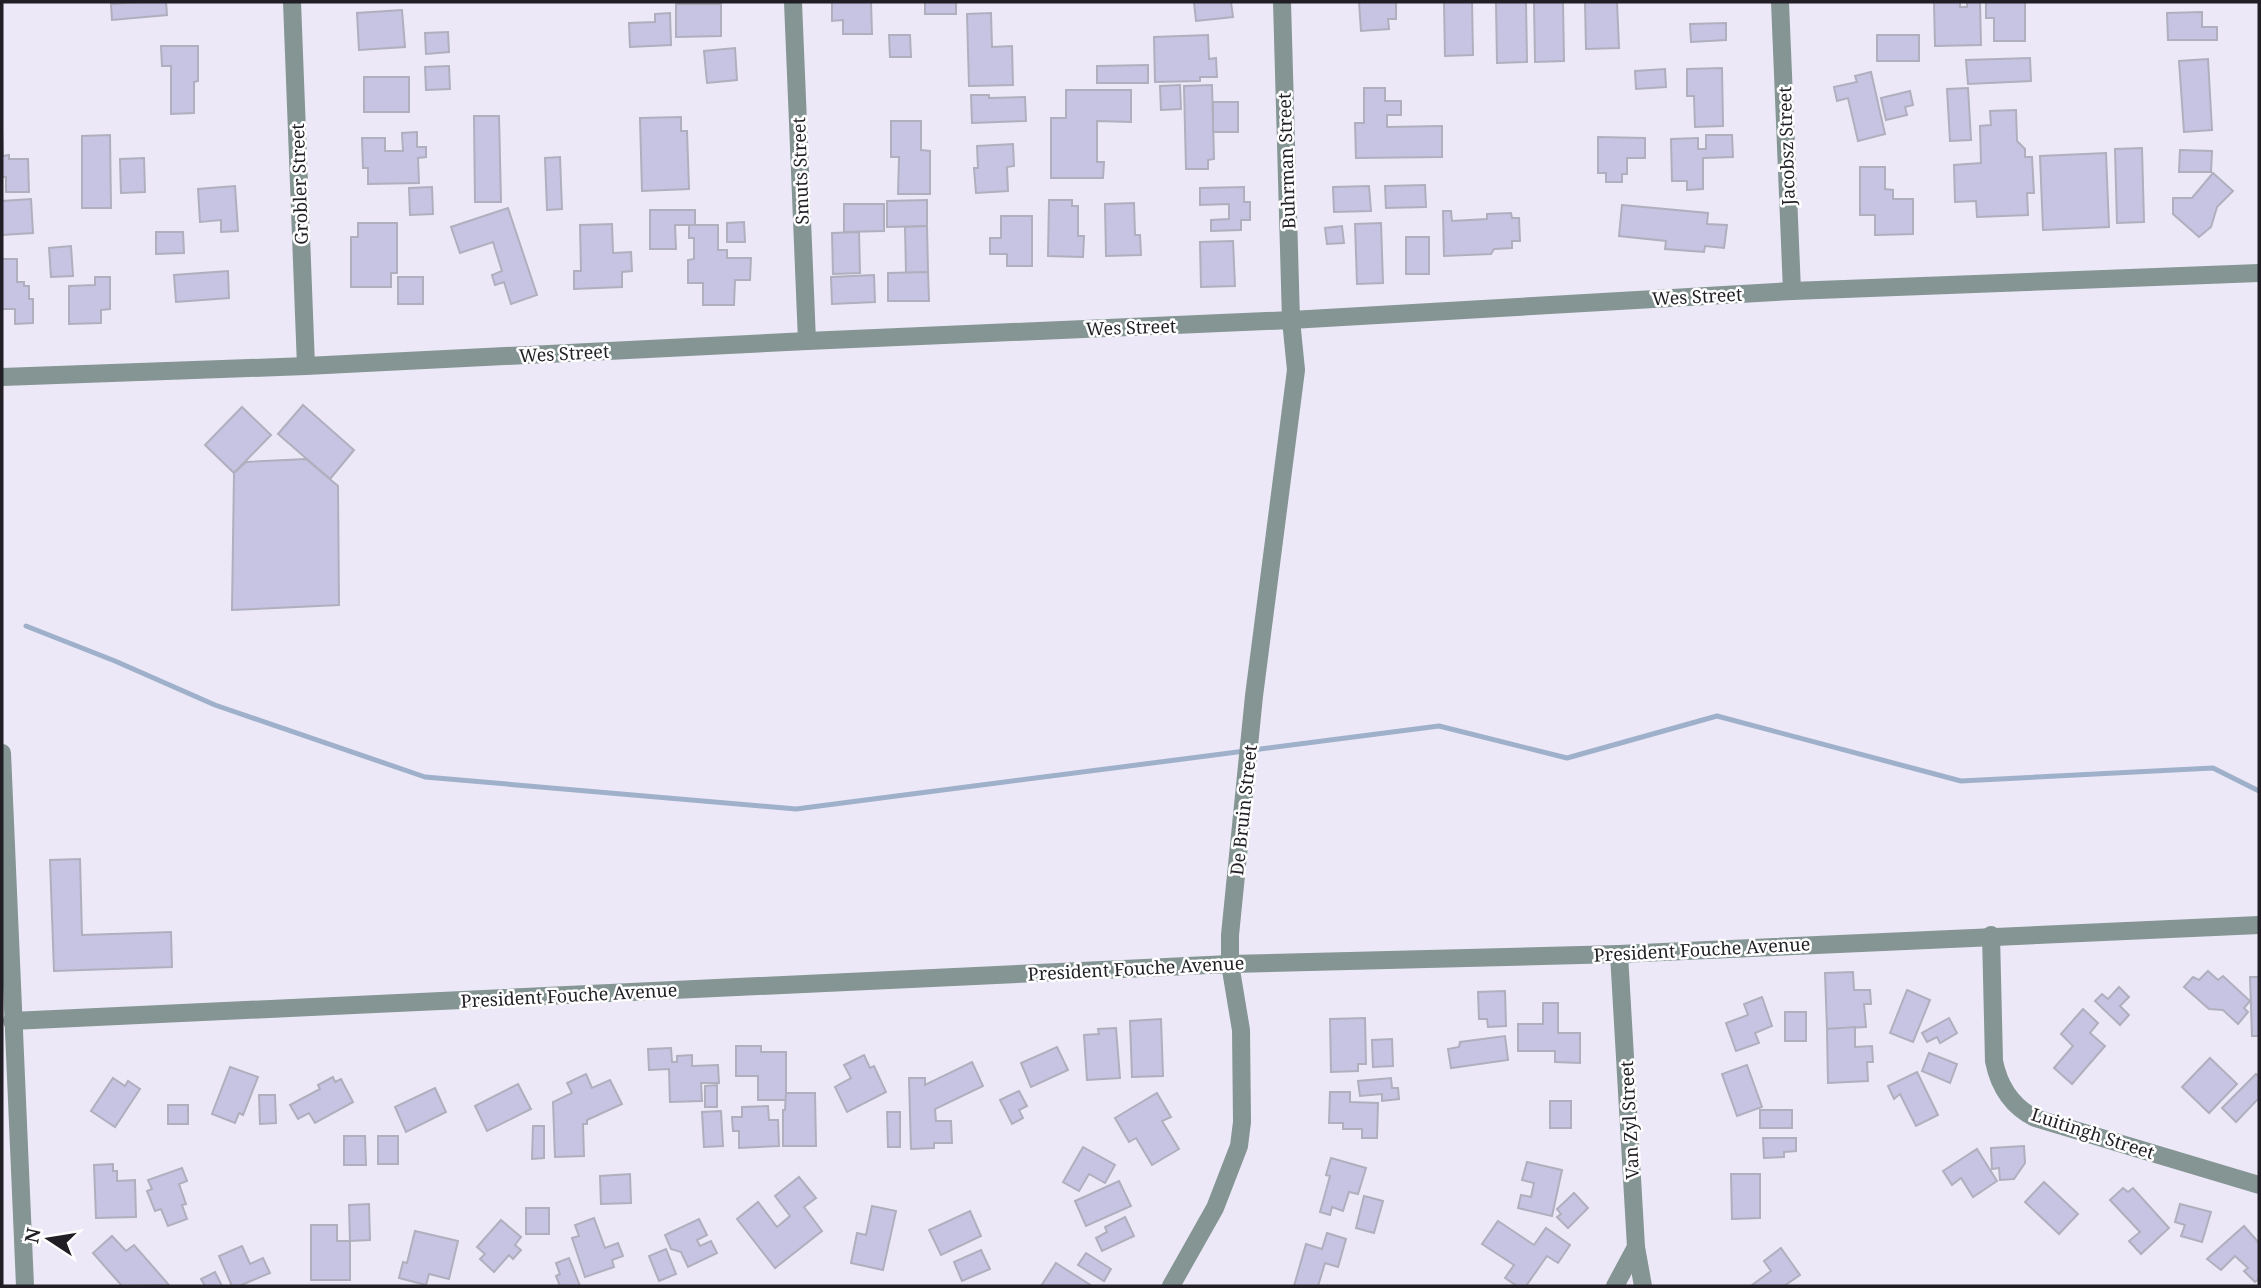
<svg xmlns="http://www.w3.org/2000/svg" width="2261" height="1288" viewBox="0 0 2261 1288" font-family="'Noto Serif',serif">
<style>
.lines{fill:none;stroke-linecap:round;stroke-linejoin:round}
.stream{stroke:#9fb0ca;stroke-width:5}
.building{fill:#c7c4e3;stroke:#b0afbe;stroke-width:2}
.street{stroke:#849593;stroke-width:18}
.labels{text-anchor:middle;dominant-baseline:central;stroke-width:5;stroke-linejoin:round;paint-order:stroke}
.street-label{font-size:18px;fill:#211f25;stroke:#fff}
</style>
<rect width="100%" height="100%" fill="#ece8f7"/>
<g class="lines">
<path class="stream" d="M26 626 115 661 215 705 425 777 796 809 1439 726 1567 758 1717 716 1961 781 2213 768 2259 791"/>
</g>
<g class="building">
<path d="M141 2H166L167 15 112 20 111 4Z"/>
<path d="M832 2H871L872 34H843V20L832 21Z"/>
<rect x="925" y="2" width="31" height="12"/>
<path d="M1194 2H1231L1233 17 1196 21Z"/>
<path d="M1359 2H1396V19H1388L1389 29 1361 31Z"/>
<path d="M1444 2H1472L1473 55 1445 56Z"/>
<path d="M1496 2H1526L1527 62 1497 63Z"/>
<path d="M1534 2H1563L1564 61 1535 62Z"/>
<path d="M1585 2H1617L1619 48 1586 49Z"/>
<path d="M1934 2H1960V7H1967V2H1980L1981 45 1935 46Z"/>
<path d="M1986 2H2025V41H1994V18H1986Z"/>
<path d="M676 4H721V36L676 37Z"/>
<path d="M402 10 405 47 359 50 357 13Z"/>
<path d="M2202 12V27H2217V40H2168L2167 13Z"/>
<path d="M670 13 671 45 630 47 629 23 655 22V14Z"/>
<path d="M991 13 992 47 1012 46 1013 85 969 86 967 14Z"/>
<path d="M1726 23V40L1691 42 1690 24Z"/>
<path d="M448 32 449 52 426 54 425 33Z"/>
<path d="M889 35H910L911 57H890Z"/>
<path d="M1208 35 1209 59 1216 58 1217 77H1200V81L1155 82 1154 37Z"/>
<rect x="1877" y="35" width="42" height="26"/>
<path d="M161 46H198V81L194 82V113L171 114V66H162Z"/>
<path d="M735 48 737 80 707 83 704 51Z"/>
<path d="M2030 58 2031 81 1968 84 1966 60Z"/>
<path d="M2208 59 2212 130 2184 132 2179 61Z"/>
<path d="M1148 65V83H1097V66Z"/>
<path d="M449 66 450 89 426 90 425 67Z"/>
<path d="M1722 68 1723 126 1695 127 1694 96H1687V69Z"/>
<path d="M1665 69 1666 87 1636 89 1635 71Z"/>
<path d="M1871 72 1885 134 1858 141 1848 98 1837 101 1834 87 1857 82 1855 76Z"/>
<rect x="364" y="77" width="45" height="35"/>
<path d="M1180 85 1181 109 1161 110 1160 86Z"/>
<path d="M1212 85 1214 159 1208 160V169H1186L1184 86Z"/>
<path d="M1364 88H1385V101H1401V115H1387V127L1442 126V157L1356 158 1355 123H1364Z"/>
<path d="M1968 88 1971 140 1950 141 1947 89Z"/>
<path d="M1066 90H1131V122L1097 121V162H1104L1103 178H1051V118H1066Z"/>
<path d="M1910 91 1913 105 1905 107 1907 115 1886 120 1881 98Z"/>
<path d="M971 95H989V98L1025 97 1026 121 972 123Z"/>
<rect x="1213" y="102" width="25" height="30"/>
<path d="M2016 110 2017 141 2025 149V157H2032L2034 193H2027L2028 215 1977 217 1976 201 1955 202 1954 165 1981 163 1980 126 1991 125 1990 111Z"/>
<path d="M474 116H499L501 202H475Z"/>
<path d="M681 117V131H687L689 189 642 191 640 118Z"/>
<path d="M891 121H921V150L930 151V194H898L899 157H891Z"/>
<path d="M2 129 3 156 9 155V159H28L29 192H6V177H2Z"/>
<path d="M417 132V147H426V157L418 158 419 183 368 184V168H363L362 138H385V151H403L402 133Z"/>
<path d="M110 135 111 208H82V136Z"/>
<path d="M1706 135H1732L1733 157 1703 158V189L1687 190V181H1672L1671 139 1698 138V149H1706Z"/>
<path d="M1598 137 1645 138V158H1627V174H1622V182H1606V173H1598Z"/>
<path d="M1013 144 1014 166 1007 167 1008 191 976 193 974 168H978L977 146Z"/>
<path d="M2142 148 2144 222 2117 223 2115 149Z"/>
<path d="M2180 150 2212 151 2211 172H2179Z"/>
<path d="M2106 153 2109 227 2043 230 2040 156Z"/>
<path d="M560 157 562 209 547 210 545 158Z"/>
<path d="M144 158 145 192 121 193 120 159Z"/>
<path d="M1860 167H1885V189L1893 190V199H1913V234L1875 235V215H1860Z"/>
<path d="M2213 173 2233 191 2217 207 2211 227 2199 237 2173 214V198H2192Z"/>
<path d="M1425 185 1426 207 1386 208 1385 186Z"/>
<path d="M235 186 238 231 221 232V220L200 222 198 189Z"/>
<path d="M1369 186 1371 211 1334 212 1333 187Z"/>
<path d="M432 187 433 214 410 215 409 188Z"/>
<path d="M1244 187V202H1250V220H1241V230L1211 231V220L1229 219V204L1200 205V188Z"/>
<path d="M31 199 33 233 2 235V201Z"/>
<path d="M927 200V226L887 227V201Z"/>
<path d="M1049 200H1072V206H1078V236H1084L1083 257 1048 256Z"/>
<path d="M1134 203 1135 235H1140L1141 255 1106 256 1105 204Z"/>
<path d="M844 204H884V231L844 232Z"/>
<path d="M1622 205 1708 213 1707 224 1727 225 1724 248 1705 246 1704 252 1665 249 1666 241 1619 236Z"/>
<path d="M508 208 537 295 511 304 504 282 495 285 492 275 502 271 493 242 460 253 451 227Z"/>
<path d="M650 210H695V225H675L676 249H650Z"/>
<path d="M1443 211H1451L1452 221 1487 219V214L1511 213 1512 218H1519L1520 241H1512V248L1494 249 1491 254 1444 256Z"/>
<path d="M1001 216H1032V266H1007V254H990V238H1001Z"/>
<path d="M744 222 745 242H727V223Z"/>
<path d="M358 223H397V273H391V287H351V237H358Z"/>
<path d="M1381 223 1383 283 1357 284 1355 224Z"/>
<path d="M612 224 613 253 631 252 632 271 622 272V287L574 289V271H581L580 225Z"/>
<path d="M689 225H718V250H727V258H751L750 280H735L734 305H703V283H688V260L694 259V238H689Z"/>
<path d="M927 226 928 272 906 273 905 227Z"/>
<path d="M1342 226 1344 243 1327 244 1325 228Z"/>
<path d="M156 232H183L184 253 156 254Z"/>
<path d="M859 232 860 273 833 274 832 233Z"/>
<rect x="1406" y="237" width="23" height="37"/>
<path d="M1233 241 1235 286 1201 287 1200 242Z"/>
<path d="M71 246 73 276 51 277 49 248Z"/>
<path d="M2 259H17V282H24V286H29V299H33V323L15 324V309H2Z"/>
<path d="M228 271 229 298 176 302 174 275Z"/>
<path d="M928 272 929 301H888V273Z"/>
<path d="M874 275 875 302 832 304 831 277Z"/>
<path d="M95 277H110V309L101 310V323L69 324V286L95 285Z"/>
<rect x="398" y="277" width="25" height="27"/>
<path d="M303 405 354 450 330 479 278 434Z"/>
<path d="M242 407 271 435 234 473 205 445Z"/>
<path d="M306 459 338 486 339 605 232 610 234 473 246 462Z"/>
<path d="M80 859 82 935 171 932 172 967 54 971 50 860Z"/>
<path d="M2208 971 2218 980 2223 976 2250 1001 2244 1008 2248 1012 2238 1024 2223 1010 2209 1009 2184 987 2193 977 2199 980Z"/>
<path d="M1853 972 1854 990H1870L1871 1004H1864L1866 1027 1827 1029 1825 973Z"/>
<path d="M2250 977H2259V1036H2252Z"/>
<path d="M2119 987 2129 997 2120 1006 2129 1015 2120 1025 2095 1001 2102 994 2108 999Z"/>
<path d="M1907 990 1930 1000 1913 1042 1890 1033Z"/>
<path d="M1505 991 1506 1026 1488 1027 1487 1019H1479L1478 992Z"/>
<path d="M1762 997 1772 1026 1755 1033 1759 1043 1736 1051 1726 1023 1748 1015 1744 1004Z"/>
<path d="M1543 1003H1558V1033H1580V1063L1555 1062V1051H1518V1024H1543Z"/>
<path d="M2083 1009 2098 1023 2090 1033 2105 1046 2072 1084 2054 1068 2073 1046 2061 1034Z"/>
<rect x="1785" y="1012" width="21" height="29"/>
<path d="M1365 1018 1366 1064H1358V1071L1331 1072 1330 1019Z"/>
<path d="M1949 1018 1957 1033 1940 1043 1937 1037 1927 1042 1922 1033Z"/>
<path d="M1161 1019 1163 1076 1132 1077 1130 1021Z"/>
<path d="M1855 1027V1047L1872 1046 1873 1062H1867L1868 1081 1828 1083 1827 1029Z"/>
<path d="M1116 1028 1120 1078 1087 1080 1084 1035 1099 1034 1098 1029Z"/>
<path d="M1505 1036 1508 1060 1451 1068 1448 1049 1459 1047 1460 1042Z"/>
<path d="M1392 1039 1393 1066 1373 1067 1372 1040Z"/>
<path d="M736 1046H761V1052H786V1100H758V1076H736Z"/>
<path d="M1057 1047 1068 1070 1031 1087 1021 1063Z"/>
<path d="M671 1048 672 1062H677V1056L692 1055V1066L718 1065 719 1083H701L702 1101 670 1102 669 1069 649 1070 648 1049Z"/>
<path d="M1929 1053 1957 1064 1950 1083 1922 1071Z"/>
<path d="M864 1055 870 1068 874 1066 886 1092 847 1112 835 1087 851 1078 844 1065Z"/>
<path d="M2210 1058 2237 1084 2209 1113 2182 1087Z"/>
<path d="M972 1062 983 1086 935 1109 936 1121H951L952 1143H934V1148L911 1149 909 1078H925V1085Z"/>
<path d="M1747 1065 1762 1107 1737 1116 1722 1074Z"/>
<path d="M230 1067 258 1077 243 1115 239 1113 235 1123 212 1114Z"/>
<path d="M1917 1072 1938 1115 1916 1126 1900 1094 1894 1099 1888 1086Z"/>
<path d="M586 1074 592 1088 610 1080 622 1104 587 1120V1124H583L584 1156 555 1157 553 1102 572 1093 567 1083Z"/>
<path d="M2256 1074 2259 1077 2258 1092 2259 1098 2236 1122 2222 1108Z"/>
<path d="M333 1077 335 1082 341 1079 353 1102 315 1123 309 1113 298 1119 290 1105 320 1089 318 1085Z"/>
<path d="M113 1078 125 1086 128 1081 140 1089 115 1127 91 1111Z"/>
<path d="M1391 1078 1392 1088H1398L1399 1099 1382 1101V1094L1360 1096 1358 1081Z"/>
<path d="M518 1084 531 1109 487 1131 475 1106Z"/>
<path d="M717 1085V1107H705V1086Z"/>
<path d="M435 1088 446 1112 406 1132 395 1107Z"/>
<path d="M1019 1091 1027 1106 1019 1110 1023 1118 1012 1124 1000 1100Z"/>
<path d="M1330 1092H1350V1102L1378 1103 1377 1138H1362V1129H1343V1123H1329Z"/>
<path d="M786 1093H815L816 1146H783V1110H785Z"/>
<path d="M1157 1093 1171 1117 1162 1121 1179 1149 1152 1165 1136 1138 1129 1142 1115 1118Z"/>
<path d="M259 1095H275L276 1123 260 1124Z"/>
<rect x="1550" y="1101" width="21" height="27"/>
<rect x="168" y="1105" width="20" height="19"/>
<path d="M768 1106 769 1120H778L779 1146 739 1148V1131H733L732 1117H742V1107Z"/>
<rect x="1760" y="1110" width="32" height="18"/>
<path d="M721 1111 723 1146 704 1147 702 1112Z"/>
<path d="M887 1112H900V1147H888Z"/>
<path d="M533 1126H544V1158L532 1159Z"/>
<path d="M344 1136H365L366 1165H344Z"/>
<rect x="378" y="1136" width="20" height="28"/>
<path d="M1763 1138H1796V1151L1784 1152V1157L1764 1158Z"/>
<path d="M2024 1146 2025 1163 2014 1179 2000 1180 1999 1168 1992 1169 1991 1148Z"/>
<path d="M1083 1147 1115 1165 1105 1183 1089 1174 1079 1191 1063 1182Z"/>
<path d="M1977 1149 1997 1181 1973 1197 1961 1178 1952 1185 1943 1171Z"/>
<path d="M1331 1158 1366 1168 1358 1194 1349 1192 1343 1211 1332 1207 1330 1215 1320 1212 1330 1176 1326 1175Z"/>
<path d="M1527 1162 1562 1170 1552 1216 1518 1208 1521 1195 1531 1197 1534 1183 1522 1180Z"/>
<path d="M113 1164V1171H117V1181L135 1180 136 1217 96 1218 94 1165Z"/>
<path d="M182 1168 187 1181 179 1184 186 1204 182 1205 187 1219 168 1226 161 1209 155 1211 147 1191 152 1189 148 1180Z"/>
<path d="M630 1174 631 1203 601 1204 600 1176Z"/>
<path d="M1731 1174H1760V1218L1732 1219Z"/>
<path d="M799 1177 816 1198 804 1207 822 1231 775 1268 737 1219 758 1202 777 1227 790 1216 775 1196Z"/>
<path d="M1119 1181 1131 1206 1086 1226 1075 1201Z"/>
<path d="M2044 1182 2078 1214 2059 1234 2025 1202Z"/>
<path d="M2123 1188 2128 1192 2133 1188 2169 1228 2141 1254 2129 1241 2140 1232 2110 1200Z"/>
<path d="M1574 1193 1588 1208 1568 1228 1557 1217 1561 1214 1557 1209Z"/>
<path d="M1364 1196 1383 1201 1374 1233 1356 1228Z"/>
<path d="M369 1204 370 1240 350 1241 349 1205Z"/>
<path d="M2180 1204 2211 1212 2202 1242 2181 1236 2185 1225 2175 1222Z"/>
<path d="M872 1206 896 1211 883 1270 851 1263 857 1233 866 1235Z"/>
<rect x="526" y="1208" width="23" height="26"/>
<path d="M970 1211 981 1236 941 1255 929 1230Z"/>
<path d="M1125 1217 1134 1236 1102 1251 1096 1238 1107 1232 1105 1227Z"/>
<path d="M594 1218 605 1248 618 1243 623 1256 612 1260 614 1267 585 1277 572 1238 579 1236 575 1225Z"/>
<path d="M699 1219 707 1235 697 1240 700 1246 711 1241 717 1253 688 1267 681 1252 671 1249 665 1235Z"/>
<path d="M501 1220 521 1237 515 1245 521 1250 513 1259 509 1255 494 1272 480 1259 485 1254 477 1247Z"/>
<path d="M1498 1221 1534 1245 1546 1228 1570 1245 1558 1263 1547 1256 1526 1286H1517L1505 1278 1514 1265 1482 1244Z"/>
<path d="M311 1225H337V1241H350V1280H311Z"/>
<path d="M2244 1226 2259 1243V1279L2255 1282 2244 1271 2248 1268 2235 1256 2221 1270 2207 1259Z"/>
<path d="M415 1231 458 1241 449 1279 429 1274 426 1285 399 1278 403 1262 407 1263Z"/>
<path d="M1327 1233 1346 1239 1338 1267 1325 1263 1318 1286H1294L1306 1244 1322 1249Z"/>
<path d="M112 1236 126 1251 134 1245 169 1285 122 1286 93 1253Z"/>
<path d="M242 1246 250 1264 263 1258 270 1273 239 1286H232L219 1256Z"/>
<path d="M1781 1248 1800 1275 1784 1286H1754L1752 1285 1771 1271 1764 1261Z"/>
<path d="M666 1249 676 1274 659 1281 649 1256Z"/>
<path d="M981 1250 990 1269 962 1281 954 1262Z"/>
<path d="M1086 1253 1111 1269 1104 1281 1078 1265Z"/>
<path d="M569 1258 580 1286H560L556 1276 560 1274 556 1263Z"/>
<path d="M1056 1263 1092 1286H1041Z"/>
<path d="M215 1272 222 1286H205L201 1279Z"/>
</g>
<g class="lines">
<g class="street">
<path d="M292 2 306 366"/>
<path d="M793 2 807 341"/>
<path d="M1780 2 1792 291"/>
<path d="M2 377 306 366 807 341 1291 320 1792 291 2259 273"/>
<path d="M2 753 25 1286"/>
<path d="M1991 935 1994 1061C1999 1086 2011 1106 2035 1118L2259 1185"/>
<path d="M1619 954 1636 1247 1643 1286"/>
<path d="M12 1021 1230 964 1619 954 2259 925"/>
<path d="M1171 1286 1215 1208 1239 1146 1242 1122 1241 1030 1230 964V935L1254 696 1296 370 1291 320 1282 2"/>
<path d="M1615 1286 1636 1247"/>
</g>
</g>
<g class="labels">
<g class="street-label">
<text transform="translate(1786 146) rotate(-92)">Jacobsz Street</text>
<text transform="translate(1286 161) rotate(-92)">Buhrman Street</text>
<text transform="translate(800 171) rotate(-92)">Smuts Street</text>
<text transform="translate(299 184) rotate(-92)">Grobler Street</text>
<text transform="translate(1697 296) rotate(-3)">Wes Street</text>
<text transform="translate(1131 327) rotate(-2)">Wes Street</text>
<text transform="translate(564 353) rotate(-3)">Wes Street</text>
<text transform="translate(1243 810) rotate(-84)">De Bruin Street</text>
<text transform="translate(1702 949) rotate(-3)">President Fouche Avenue</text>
<text transform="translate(1136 968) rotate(-3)">President Fouche Avenue</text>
<text transform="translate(569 995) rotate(-3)">President Fouche Avenue</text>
<text transform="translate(1629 1120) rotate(-93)">Van Zyl Street</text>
<text transform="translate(2093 1133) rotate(18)">Luitingh Street</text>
</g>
</g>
<rect width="2261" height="1288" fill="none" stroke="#211f25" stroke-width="7"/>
<g transform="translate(49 1239) rotate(282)" stroke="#ffffff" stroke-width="5" paint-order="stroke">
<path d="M0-5L12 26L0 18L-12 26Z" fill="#211f25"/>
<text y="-10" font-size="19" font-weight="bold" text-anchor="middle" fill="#211f25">N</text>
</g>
</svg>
